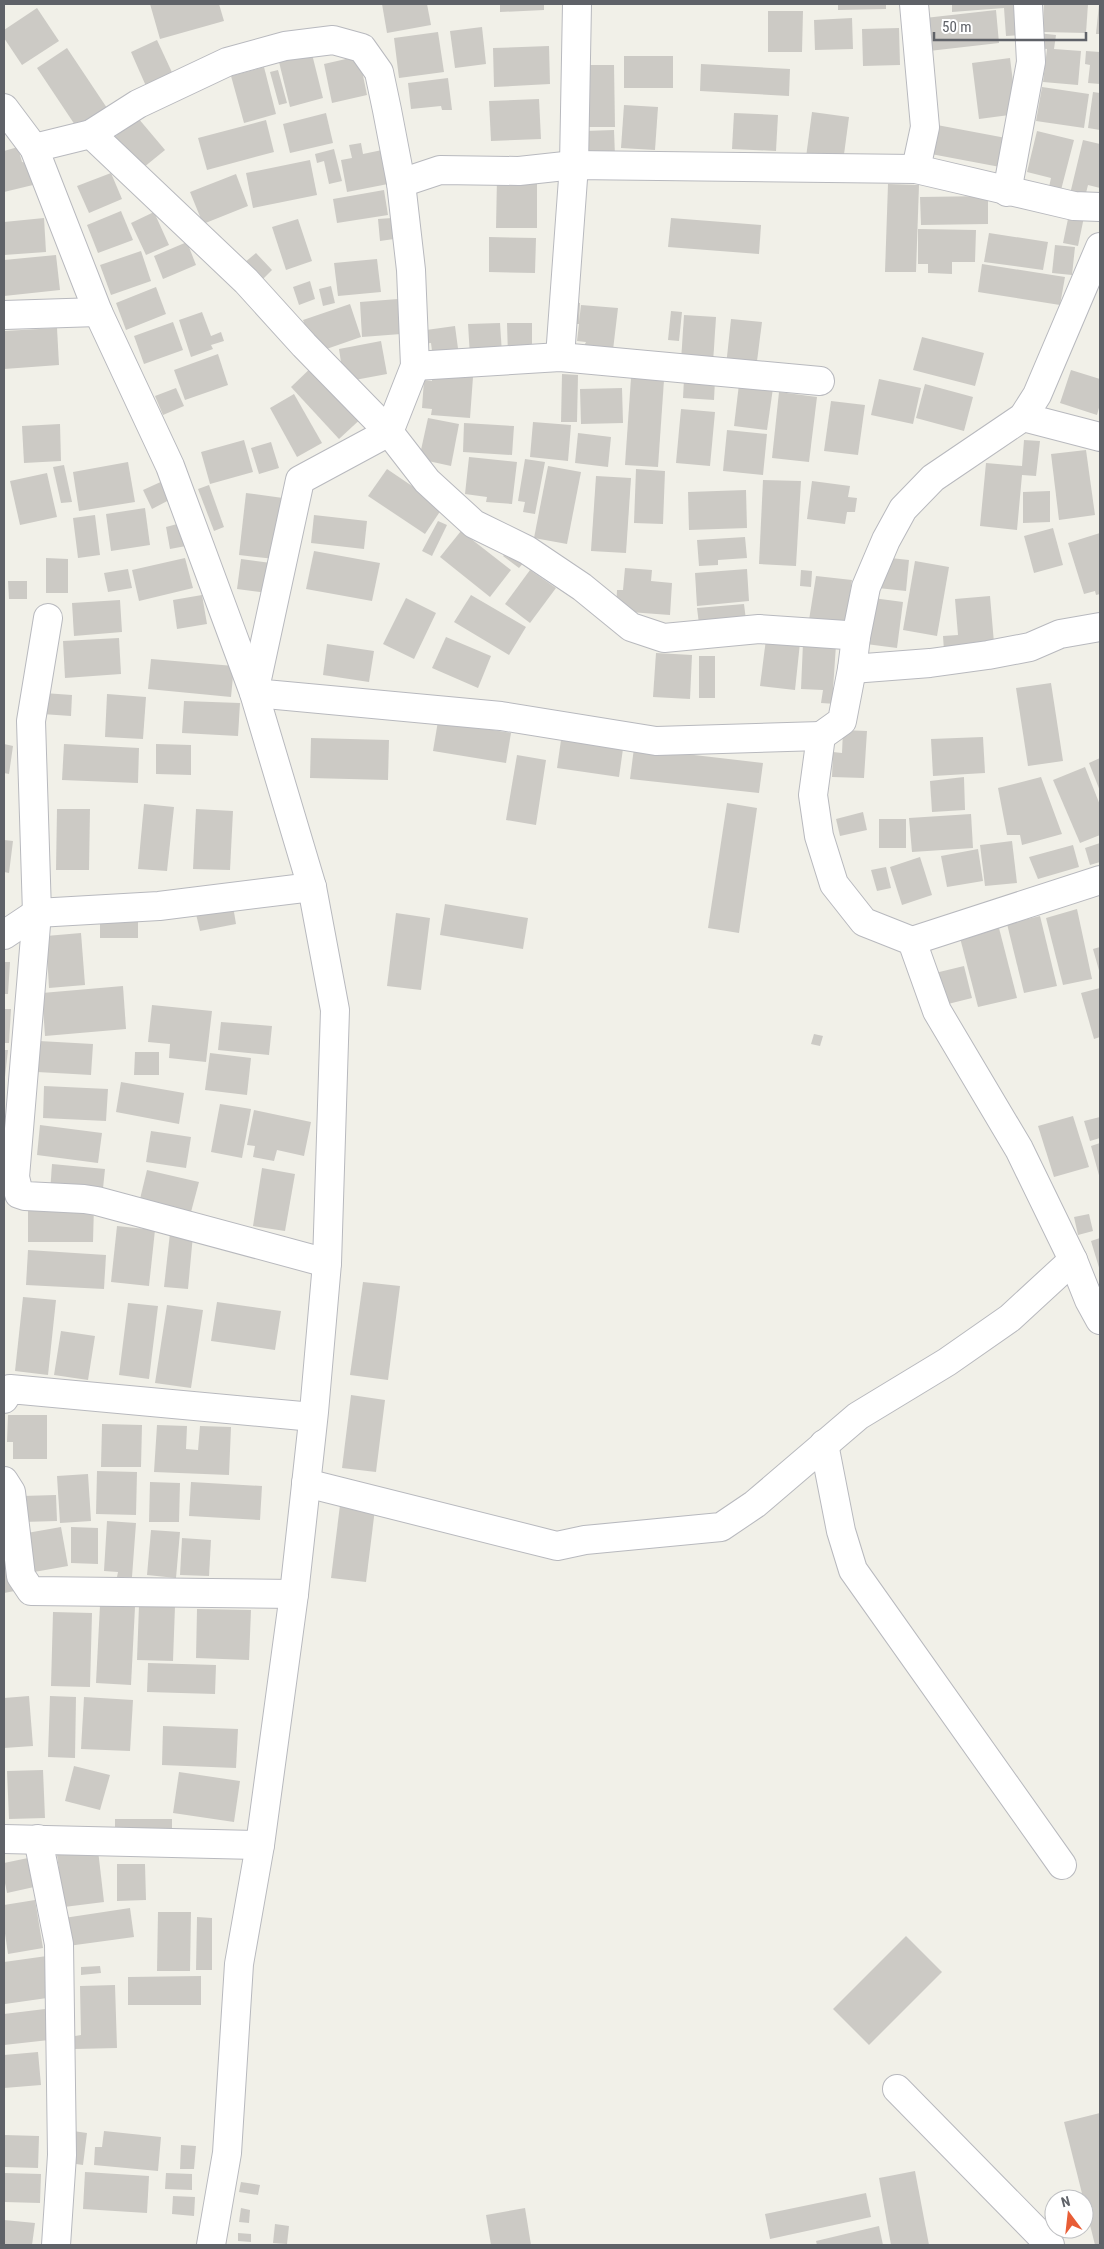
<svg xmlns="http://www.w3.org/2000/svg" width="1104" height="2249" viewBox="0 0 1104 2249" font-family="'Roboto Condensed',sans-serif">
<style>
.building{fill:#cccac5}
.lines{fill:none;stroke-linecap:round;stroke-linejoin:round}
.minor-casing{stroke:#b8b9be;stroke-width:30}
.minor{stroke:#fff;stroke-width:28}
</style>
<rect width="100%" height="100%" fill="#f1f0e8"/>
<g class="building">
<path d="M150 4H219L224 21 160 39Z"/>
<path d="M382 4H427L431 25 387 33Z"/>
<path d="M500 4H544V10L500 12Z"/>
<path d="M838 4H886V9L838 10Z"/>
<path d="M952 4H1015L1022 35 1006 36 1004 8 952 12Z"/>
<path d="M1044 4H1088L1086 33 1043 32Z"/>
<path d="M1099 4H1100V34H1096Z"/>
<path d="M37 8 59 41 22 65 4 38V30Z"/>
<path d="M996 10 999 43 929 51 925 18Z"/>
<path d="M768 11H803L802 52H768Z"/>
<path d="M852 18 853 49 815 50 814 20Z"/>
<path d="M482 27 486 64 455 68 450 31Z"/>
<path d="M899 28 900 65 863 66 862 29Z"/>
<path d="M438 32 444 72 399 78 394 38Z"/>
<path d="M1037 33 1056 35 1054 49 1081 51 1078 85 1043 82 1047 49 1036 48Z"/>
<path d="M157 40 176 81 149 93 131 52Z"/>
<path d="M549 46 550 84 494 87 493 48Z"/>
<path d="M67 48 107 108 77 128 37 68Z"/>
<path d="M1086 51 1100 52V84L1088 83 1090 65 1085 64Z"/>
<path d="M312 54 323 98 290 107 279 62Z"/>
<path d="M359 56 367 95 332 103 324 64Z"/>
<rect x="624" y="56" width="49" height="32"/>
<path d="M1010 58 1017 114 979 119 972 63Z"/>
<path d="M701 64 790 69 789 96 700 91Z"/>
<path d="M581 65H614L615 127H581Z"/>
<path d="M264 67 276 114 244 123 231 76Z"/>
<path d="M278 70 287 103 279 105 270 72Z"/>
<path d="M448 78 452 110H442L441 106 411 109 408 83Z"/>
<path d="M1042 87 1089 94 1084 128 1036 121Z"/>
<path d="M1093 92 1100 93V130L1088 128Z"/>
<path d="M539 99 541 139 491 141 489 101Z"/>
<path d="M624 105 658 107 655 150 621 148Z"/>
<path d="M812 112 849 117 843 162 806 157Z"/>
<path d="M326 113 333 143 290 153 283 124Z"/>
<path d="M734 113 778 115 776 151 732 149Z"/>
<path d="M138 118 165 150 138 172 111 140Z"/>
<path d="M266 120 274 152 207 170 198 138Z"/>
<path d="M937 125 1006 138 1000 167 931 154Z"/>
<path d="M614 130 615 156 584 157V131Z"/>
<path d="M1037 131 1074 140 1061 190 1049 187 1051 178 1027 172Z"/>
<path d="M1083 140 1100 144V188L1088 185 1085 197 1070 194Z"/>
<path d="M361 143 363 154 382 150 388 184 347 192 341 160 352 158 349 145Z"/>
<path d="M18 147 22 162 28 163 33 185 4 192V151Z"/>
<path d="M334 149 342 181 329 184 324 161 317 163 315 154Z"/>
<path d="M310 160 317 195 253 208 246 173Z"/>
<path d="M111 173 122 199 89 213 77 186Z"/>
<path d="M236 174 248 206 203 224 190 192Z"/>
<path d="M497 177H537V228H496Z"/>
<path d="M888 184 919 185 916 272H885Z"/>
<path d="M384 190 388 215 337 223 333 199Z"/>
<path d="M988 196V224L921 225 920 197Z"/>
<path d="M121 211 133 240 98 253 87 225Z"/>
<path d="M154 212 169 245 146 255 131 223Z"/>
<path d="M1069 214 1084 217 1078 246 1063 243Z"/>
<path d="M44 218 46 252 4 255V222Z"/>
<path d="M392 218 394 239 380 241 378 219Z"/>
<path d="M671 218 761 225 759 254 668 247Z"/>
<path d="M298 219 312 261 286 270 272 227Z"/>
<path d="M918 229 976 230 975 262H952V274L928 273V264H918Z"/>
<path d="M989 233 1048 242 1043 270 984 262Z"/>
<path d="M489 237 536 238 535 273 489 272Z"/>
<path d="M187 242 196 265 163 279 154 256Z"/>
<path d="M1055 245 1075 247 1072 275 1052 273Z"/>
<path d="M141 251 151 281 111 295 100 265Z"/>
<path d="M256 253 272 270 261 281 244 263Z"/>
<path d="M56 255 60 290 4 296V260Z"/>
<path d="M377 259 381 292 338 296 334 263Z"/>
<path d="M982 264 1065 277 1060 305 978 292Z"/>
<path d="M310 281 315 299 299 305 293 287Z"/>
<path d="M331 286 335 303 323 306 319 289Z"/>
<path d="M156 287 166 314 126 330 116 303Z"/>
<path d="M398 299 401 334 362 337 360 302Z"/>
<path d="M569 302 580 303 579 322 581 305 618 308 613 350 584 346 586 342 577 341 579 324H567Z"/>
<path d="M350 304 361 337 315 353 303 320Z"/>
<path d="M671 311 682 312 679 341 668 340Z"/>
<path d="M202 312 211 336 221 332 224 341 211 345 213 349 191 357 179 320Z"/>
<path d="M684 315 716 317 713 363 681 361Z"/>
<path d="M731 319 762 322 756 369 726 366Z"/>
<path d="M173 322 183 350 144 364 134 336Z"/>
<path d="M500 323 502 354 470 356 468 324Z"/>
<path d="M507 323H532V356H508Z"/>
<path d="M455 326 459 356 433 359 431 343 421 344 419 331Z"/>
<path d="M57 328 59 365 4 369V331Z"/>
<path d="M922 337 984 353 975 386 913 370Z"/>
<path d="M381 341 387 374 344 382 339 349Z"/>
<path d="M218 354 228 385 185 400 174 370Z"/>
<path d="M317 362 366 414 339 439 291 387Z"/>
<path d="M1071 370 1100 379V404L1097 415 1060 403Z"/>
<path d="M432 373 473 377 470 418 431 415 432 409 422 408 424 380 432 381Z"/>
<path d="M562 374 578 375 577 422H561Z"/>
<path d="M631 378 664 380 658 467 625 465Z"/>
<path d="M684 379 715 380 714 400 683 398Z"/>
<path d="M879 379 921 388 913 424 871 415Z"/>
<path d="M739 384 773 388 767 430 734 426Z"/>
<path d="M925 384 973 397 964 431 916 418Z"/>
<path d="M176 388 184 406 163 415 155 396Z"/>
<path d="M622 388 623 423 581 424 580 389Z"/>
<path d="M779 392 817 397 809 462 772 458Z"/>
<path d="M294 394 322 443 297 457 270 408Z"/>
<path d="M831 401 865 405 858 455 824 451Z"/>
<path d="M681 409 715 412 710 466 676 463Z"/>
<path d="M428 418 459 424 451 466 419 459Z"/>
<path d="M533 422 571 425 568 461 530 457Z"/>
<path d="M464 423 514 426 512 455 463 452Z"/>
<path d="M60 424 61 461 24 463 22 426Z"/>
<path d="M727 430 767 434 763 475 723 471Z"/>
<path d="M578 433 611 437 608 467 575 463Z"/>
<path d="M244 440 253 472 210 484 201 452Z"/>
<path d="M1024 440 1040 441 1036 476 1022 475 1017 530 980 526 986 463 1022 466Z"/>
<path d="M271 442 279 468 259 474 251 448Z"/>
<path d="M1086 450 1095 515 1059 520 1051 454Z"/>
<path d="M469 457 517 462 512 504 486 502 487 497 465 494Z"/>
<path d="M525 459 545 462 535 514 523 512 525 502 518 501Z"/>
<path d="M128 462 135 502 79 511 73 472Z"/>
<path d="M64 465 72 502 61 503 53 467Z"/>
<path d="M548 466 581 472 567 544 534 538Z"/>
<path d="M387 469 443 507 425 534 368 496Z"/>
<path d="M636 469 665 471 663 524 634 523Z"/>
<path d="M47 473 57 517 20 525 10 481Z"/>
<path d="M596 476 631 478 626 553 591 551Z"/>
<path d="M165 480 173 498 152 509 143 490Z"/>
<path d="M763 480 801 481 796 566 759 564Z"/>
<path d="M812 481 850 486 848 497 857 498 855 512H847L845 524 807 519Z"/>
<path d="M209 485 224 527 214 531 198 489Z"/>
<path d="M746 490 747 528 689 530 688 492Z"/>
<path d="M1050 491V522L1023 523V492Z"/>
<path d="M246 493 283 498 275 559 239 555Z"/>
<path d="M145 508 150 545 111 551 106 514Z"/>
<path d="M95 515 100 555 78 558 73 518Z"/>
<path d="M314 515 367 521 364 549 311 543Z"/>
<path d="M438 521 447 525 432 556 422 551Z"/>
<path d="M181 523 186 546 170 549 166 527Z"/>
<path d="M1053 528 1063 565 1034 573 1024 536Z"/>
<path d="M461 531 511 570 490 597 440 557Z"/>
<path d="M1100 533V594L1096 595 1095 591 1084 594 1068 543Z"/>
<path d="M745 537 747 558 718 560V565L699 566 697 540Z"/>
<path d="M509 549 525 561 519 568 503 556Z"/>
<path d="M314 551 380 563 372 601 306 589Z"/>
<path d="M881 557 909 560 906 591 878 588Z"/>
<path d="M46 558 68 559V593H46Z"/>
<path d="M185 558 193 588 139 601 132 570Z"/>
<path d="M241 559 271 563 268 593 237 589Z"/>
<path d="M915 561 949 567 937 636 903 630Z"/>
<path d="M625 568 652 570 651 581 672 583 670 615 616 611 617 590H623Z"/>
<path d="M128 569 132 588 108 592 104 573Z"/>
<path d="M747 569 749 601 697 606 695 573Z"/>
<path d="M530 570 556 588 530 623 505 604Z"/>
<path d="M801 570 812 571 811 587 800 586Z"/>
<path d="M816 576 852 580 845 626 809 620Z"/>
<path d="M8 581H27V599H9Z"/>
<path d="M202 595 207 624 177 629 173 600Z"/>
<path d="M471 595 526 627 509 655 454 622Z"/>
<path d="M990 596 994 643 944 651 943 636 958 635 955 599Z"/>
<path d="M406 598 436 613 414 659 383 644Z"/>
<path d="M873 598 903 602 897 648 866 644Z"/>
<path d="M120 600 122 632 74 636 72 603Z"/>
<path d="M744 604 746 620 699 624 697 608Z"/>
<path d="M446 637 491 656 478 688 432 668Z"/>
<path d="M119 638 121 674 65 678 63 641Z"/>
<path d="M766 639 800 643 795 690 760 686Z"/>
<path d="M803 643 836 645 833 689H837L836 704 821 703 823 690 801 689Z"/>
<path d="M327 644 374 651 369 682 323 675Z"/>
<path d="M656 653 692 655 690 699 653 697Z"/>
<rect x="699" y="656" width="16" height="42"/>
<path d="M151 659 234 666 231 697 148 689Z"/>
<path d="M1051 683 1063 761 1028 766 1016 688Z"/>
<path d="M44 693 72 695 71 716 42 714Z"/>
<path d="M107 694 146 697 143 739 105 737Z"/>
<path d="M184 701 240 703 238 736 182 733Z"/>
<path d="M438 721 511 733 506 763 433 751Z"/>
<path d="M843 730 867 731 864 778 832 777 833 752 842 753Z"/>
<path d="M983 737 985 773 933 776 931 739Z"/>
<path d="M311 738 389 740 388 780 310 778Z"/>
<path d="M561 740 623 749 619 777 557 768Z"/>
<path d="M4 744 13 746 9 774 4 773Z"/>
<path d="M64 744 139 748 138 783 62 780Z"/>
<path d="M156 744 191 745V775L156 774Z"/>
<path d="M634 748 763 763 759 793 630 779Z"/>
<path d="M517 755 546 760 536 825 506 820Z"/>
<path d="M1100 758V791L1089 763Z"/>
<path d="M1085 767 1100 805V835L1080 843 1053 780Z"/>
<path d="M964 777 965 810 932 812 930 781Z"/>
<path d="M1041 777 1062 834 1022 845 1020 835H1007L998 788Z"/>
<path d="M727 803 757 808 739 933 708 928Z"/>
<path d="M144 804 174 807 167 871 138 869Z"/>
<path d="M57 809H90L89 870H56Z"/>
<path d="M196 809 233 811 230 870 193 869Z"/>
<path d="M863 812 867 830 840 836 836 819Z"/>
<path d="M971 814 973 848 912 852 909 818Z"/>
<rect x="879" y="819" width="27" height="29"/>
<path d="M4 840 13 841 9 873 4 872Z"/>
<path d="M1012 841 1017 883 985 886 980 845Z"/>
<path d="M1100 843V862L1090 865 1085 848Z"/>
<path d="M1073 845 1079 867 1038 879 1029 857Z"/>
<path d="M978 849 983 881 947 887 941 856Z"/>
<path d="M920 857 932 895 902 905 890 867Z"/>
<path d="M886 867 891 888 877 891 871 870Z"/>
<path d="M445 904 528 918 523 949 440 935Z"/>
<path d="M233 906 236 924 200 931 196 914Z"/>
<path d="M1077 909 1092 979 1063 985 1046 918Z"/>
<path d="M396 913 430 918 421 990 387 986Z"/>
<path d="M1040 916 1057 986 1024 993 1007 924Z"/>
<path d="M100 919 138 920V938H100Z"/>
<path d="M999 928 1017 998 978 1007 960 938Z"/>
<path d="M81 933 85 985 49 988 46 936Z"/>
<path d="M1100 947V974L1093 949Z"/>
<path d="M4 962H10L8 994H4Z"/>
<path d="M964 966 972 998 940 1006 931 974Z"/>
<path d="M123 986 126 1029 45 1036 42 993Z"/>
<path d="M1100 988V1037L1094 1039 1081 993Z"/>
<path d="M152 1005 212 1011 206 1062 169 1058 170 1044 148 1042Z"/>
<path d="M4 1009H11L9 1043H4Z"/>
<path d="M221 1022 272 1026 269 1055 218 1050Z"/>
<path d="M814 1034 823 1036 820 1046 811 1044Z"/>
<path d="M39 1041 93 1044 91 1075 37 1072Z"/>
<path d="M4 1050H8L5 1077 4 1076Z"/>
<path d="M135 1052H159V1075H134Z"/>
<path d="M210 1053 251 1058 247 1095 205 1090Z"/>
<path d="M121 1082 184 1093 179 1124 116 1112Z"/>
<path d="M44 1086 108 1089 106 1121 43 1118Z"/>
<path d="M220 1104 251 1109 242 1158 211 1152Z"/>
<path d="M254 1110 311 1122 304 1156 277 1150 274 1161 253 1157 255 1146 247 1145Z"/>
<path d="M1073 1116 1089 1167 1054 1177 1038 1126Z"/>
<path d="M1100 1117V1138L1090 1141 1084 1121Z"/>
<path d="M40 1125 102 1133 98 1163 37 1155Z"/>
<path d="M151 1131 191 1137 186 1168 146 1162Z"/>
<path d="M1100 1143V1179L1091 1146Z"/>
<path d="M52 1164 105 1169 102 1198 50 1193Z"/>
<path d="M262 1168 295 1174 285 1231 253 1226Z"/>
<path d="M147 1170 199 1182 191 1212 140 1199Z"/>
<path d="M94 1205 93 1242H28V1206Z"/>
<path d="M1089 1214 1093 1231 1078 1235 1074 1217Z"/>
<path d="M117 1226 155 1230 149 1286 111 1282Z"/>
<path d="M170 1233 193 1235 188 1289 164 1287Z"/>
<path d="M1100 1238V1271L1091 1241Z"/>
<path d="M28 1250 106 1255 104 1289 26 1285Z"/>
<path d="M363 1282 400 1286 388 1380 350 1375Z"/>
<path d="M23 1297 56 1300 48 1375 15 1371Z"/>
<path d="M217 1302 281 1311 275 1350 211 1341Z"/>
<path d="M128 1303 158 1306 149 1379 119 1375Z"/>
<path d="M167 1305 203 1310 191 1388 155 1383Z"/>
<path d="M61 1331 95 1336 88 1380 54 1375Z"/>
<path d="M351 1395 385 1400 376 1472 342 1468Z"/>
<path d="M8 1415H47V1459H13V1442H7Z"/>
<path d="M102 1424 142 1425 141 1467H101Z"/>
<path d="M157 1425 187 1426 186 1449 198 1450 200 1426 231 1427 229 1475 154 1472Z"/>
<path d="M97 1471 137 1472 136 1515 96 1514Z"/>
<path d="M88 1474 91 1521 60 1523 57 1476Z"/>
<path d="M150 1482 180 1483 179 1522H149Z"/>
<path d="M191 1482 262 1486 260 1520 189 1516Z"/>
<path d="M56 1495 57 1521 23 1522 22 1496Z"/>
<path d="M340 1505 375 1509 366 1582 331 1578Z"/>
<path d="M107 1521 136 1523 132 1577H117L118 1572 104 1571Z"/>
<path d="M61 1527 68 1566 34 1572 27 1533Z"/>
<path d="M71 1527 98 1528V1564L71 1563Z"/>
<path d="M151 1530 180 1532 176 1578 147 1575Z"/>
<path d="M182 1538 211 1540 209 1576 180 1575Z"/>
<path d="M14 1559 20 1590 4 1593V1561Z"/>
<path d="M100 1605 135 1607 131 1685 96 1683Z"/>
<path d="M139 1605 175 1606 173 1661 137 1660Z"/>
<path d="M197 1609 251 1610 249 1660 196 1658Z"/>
<path d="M53 1612 92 1613 90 1687 51 1686Z"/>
<path d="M148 1663 216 1665 215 1694 147 1692Z"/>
<path d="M29 1696 33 1746 4 1748V1698Z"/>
<path d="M50 1696 76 1697 75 1758 48 1757Z"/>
<path d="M84 1697 133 1700 130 1751 81 1749Z"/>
<path d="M163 1726 238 1729 236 1768 162 1765Z"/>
<path d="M74 1766 110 1775 100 1810 65 1801Z"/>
<path d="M43 1770 45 1818 9 1819 7 1771Z"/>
<path d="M179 1772 240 1781 234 1822 173 1813Z"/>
<rect x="115" y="1819" width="57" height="16"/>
<path d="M98 1850 104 1902 64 1907 57 1855Z"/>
<path d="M28 1858 34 1887 7 1893 4 1878V1863Z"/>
<path d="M117 1864H145L146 1900 117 1901Z"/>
<path d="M35 1900 43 1948 8 1954 4 1927V1905Z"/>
<path d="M130 1908 134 1937 68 1946 64 1918Z"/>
<path d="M158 1912H191L190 1971H157Z"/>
<path d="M197 1917 212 1918V1970H196Z"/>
<path d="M906 1936 942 1972 869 2045 833 2009Z"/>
<path d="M47 1956 54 1997 5 2004 4 1962Z"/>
<path d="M100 1966 101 1973 81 1975V1967Z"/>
<path d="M201 1976V2005H128V1977Z"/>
<path d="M115 1985 117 2048 75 2049V2036L81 2035 80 1986Z"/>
<path d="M45 2009 49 2040 4 2045V2014Z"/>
<path d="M38 2052 41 2085 4 2088V2055Z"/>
<path d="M1100 2113V2245H1095L1064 2122Z"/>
<path d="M73 2131 87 2133 83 2165 69 2163Z"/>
<path d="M104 2131 161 2137 158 2171 94 2165 95 2147H102Z"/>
<path d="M4 2135 39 2136 38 2168 4 2167Z"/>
<path d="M181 2145 196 2146 194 2169H180Z"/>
<path d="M915 2171 929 2245H891L879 2178Z"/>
<path d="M85 2172 149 2176 147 2213 83 2209Z"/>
<path d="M4 2173 41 2174 40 2203 4 2202Z"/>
<path d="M166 2173 192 2174V2190L165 2189Z"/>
<path d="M241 2182 260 2185 258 2195 239 2192Z"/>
<path d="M866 2193 871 2217 770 2239 765 2214Z"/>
<path d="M173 2196 195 2197 194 2216 172 2214Z"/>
<path d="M241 2208 250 2210 249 2223 239 2222Z"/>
<path d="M525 2208 531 2245H491L486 2215Z"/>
<path d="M4 2220 35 2223 32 2245H4Z"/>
<path d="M275 2224 289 2226 287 2244 273 2243Z"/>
<path d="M879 2226 883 2245H817L816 2241Z"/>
<path d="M238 2233 251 2234V2242L238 2241Z"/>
</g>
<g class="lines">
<defs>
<g id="minor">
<path d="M914 4 925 127 916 169"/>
<path d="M4 108 34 148 98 312 170 466 254 693 312 887 335 1010 327 1263 314 1412 294 1594 260 1845 239 1964 227 2153 211 2245"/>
<path d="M91 134 246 281 304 345 389 432 427 481 474 524 527 550 582 587 631 627 664 638 759 629 846 635 856 637 852 669 930 663 988 655 1030 647 1060 634 1100 627"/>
<path d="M34 148 91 134 138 104 227 62 285 46 333 40 362 48 379 72 387 110 401 183 411 270 415 366 389 432 300 480 254 693 501 716 656 741 821 736"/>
<path d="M401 183 440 170 519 171 574 165 916 169 1074 206 1100 207"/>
<path d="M1007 192 1031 62 1028 4"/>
<path d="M4 315 98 312"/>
<path d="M560 357 574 165 577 4"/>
<path d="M415 366 560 357 820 381"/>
<path d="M1023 417 1100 437"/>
<path d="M48 618 31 721 37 913 15 1177 19 1194 25 1196 84 1199 97 1201 327 1263"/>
<path d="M856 637 866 587 886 540 903 509 933 478 1023 417 1037 395 1100 247"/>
<path d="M852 669 842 721 821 736 813 795 819 836 834 884 864 922 912 941 937 1011 1019 1149 1073 1260 1089 1300 1100 1320"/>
<path d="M4 935 37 913 159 906 312 887"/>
<path d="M912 941 1100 880"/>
<path d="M4 1399 10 1389 313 1417"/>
<path d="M824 1444 841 1531 853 1570 1062 1865"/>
<path d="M4 1481 11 1492 21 1576 31 1591 294 1594"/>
<path d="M306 1483 557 1546 585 1540 721 1527 755 1504 858 1416 947 1362 1010 1318 1073 1260"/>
<path d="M4 1839 260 1845"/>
<path d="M38 1839 59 1944 62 2155 56 2245"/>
<path d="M897 2089 1050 2245"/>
</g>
</defs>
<use href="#minor" class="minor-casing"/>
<use href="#minor" class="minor"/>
</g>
<rect width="1104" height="2249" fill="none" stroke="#5f6268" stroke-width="10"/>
<g transform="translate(1069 2214) rotate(345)"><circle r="24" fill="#ffffff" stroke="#bfc0c3"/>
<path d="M0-4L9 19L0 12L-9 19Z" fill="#e85d36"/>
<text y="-8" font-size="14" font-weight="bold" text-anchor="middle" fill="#5f6268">N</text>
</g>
<path d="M934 32v8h152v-8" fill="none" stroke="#5f6268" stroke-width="2.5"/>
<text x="942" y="32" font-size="15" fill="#5f6268" stroke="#ffffff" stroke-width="4" paint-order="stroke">50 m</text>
</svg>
